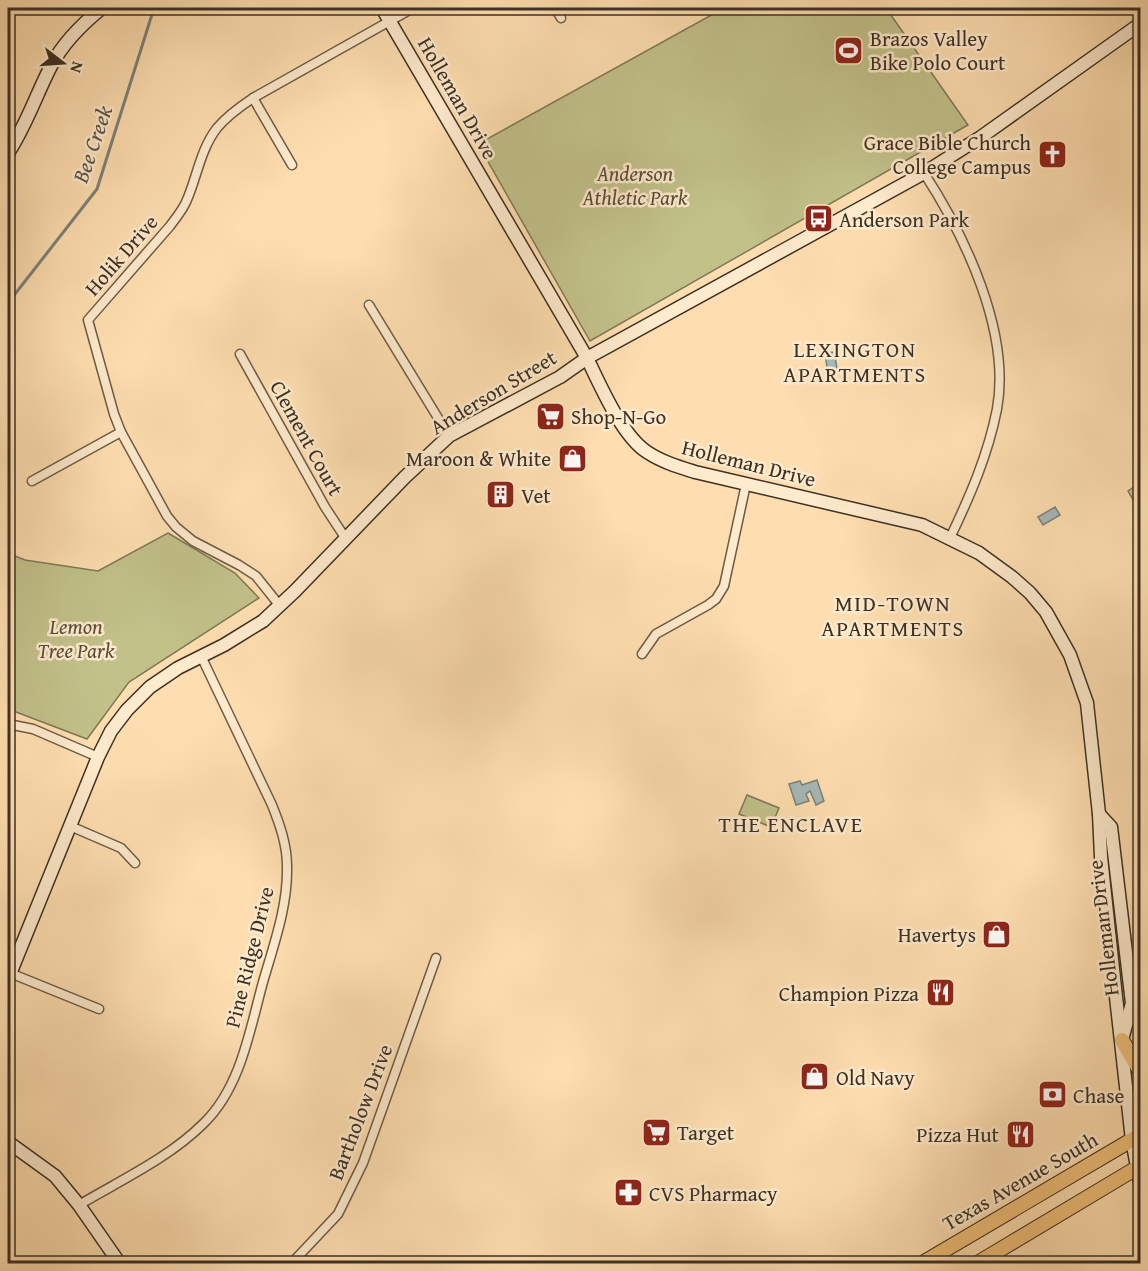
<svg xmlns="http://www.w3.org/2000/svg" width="1148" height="1271" viewBox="0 0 1148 1271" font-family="'Gentium Book Plus',serif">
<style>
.green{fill:#c2c18a;stroke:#7f7857;stroke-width:1.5}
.water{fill:#a6b9b8;stroke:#7c827d;stroke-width:1.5}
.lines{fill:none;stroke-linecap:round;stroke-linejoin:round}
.stream{stroke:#7c827d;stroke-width:3}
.street-casing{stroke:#6c5c47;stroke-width:11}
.secondary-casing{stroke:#3c3024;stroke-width:15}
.primary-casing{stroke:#3c3024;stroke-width:16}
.street{stroke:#feeacc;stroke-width:8}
.secondary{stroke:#feeacc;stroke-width:12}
.primary{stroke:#efbf78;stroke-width:14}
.labels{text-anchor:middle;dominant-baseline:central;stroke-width:5;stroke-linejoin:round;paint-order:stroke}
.poi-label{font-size:21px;fill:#3c3024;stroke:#feeacc;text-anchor:start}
.street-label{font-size:21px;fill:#3c3024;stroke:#feeacc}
.park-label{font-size:21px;font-style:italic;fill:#574d38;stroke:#feeacc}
.water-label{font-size:22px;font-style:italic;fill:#565249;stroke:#feeacc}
.neighbourhood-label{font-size:22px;letter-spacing:1.5px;fill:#3c3024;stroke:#feeacc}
</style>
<rect width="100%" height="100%" fill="#fedeb0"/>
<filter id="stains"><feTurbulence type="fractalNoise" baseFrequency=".00333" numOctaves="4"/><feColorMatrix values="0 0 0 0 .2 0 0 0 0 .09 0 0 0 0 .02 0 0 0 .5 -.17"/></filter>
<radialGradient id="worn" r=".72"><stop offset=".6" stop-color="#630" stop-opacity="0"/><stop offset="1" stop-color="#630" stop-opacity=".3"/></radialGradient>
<g class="green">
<path d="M724 8H886L968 125 590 341 478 144Z"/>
<path d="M1140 483V512L1128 491Z"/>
<path d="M168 533 235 573 259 598 129 682 87 739 8 709V553L25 560 98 571Z"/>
<path d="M747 795 779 808 771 827 739 814Z"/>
</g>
<g class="water">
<path d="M834 352 838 373 828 375 825 353Z"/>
<path d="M1055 507 1060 515 1043 525 1038 517Z"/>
<path d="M817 780 824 801 816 805 810 791 806 794 809 801 796 805 789 784 800 781 802 785Z"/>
</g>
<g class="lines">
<path class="stream" d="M8 303 97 189 154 8"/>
<defs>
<g id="street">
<path d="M555 8 561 18"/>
<path d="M253 98 292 165"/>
<path d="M924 173C965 236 1011 332 997 409 988 455 970 496 950 538"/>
<path d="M369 305 449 436"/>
<path d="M240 354 325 507 346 539"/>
<path d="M32 481 121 432"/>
<path d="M280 606 256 576 239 565 193 541 176 527 167 516 121 432 114 414 88 320 170 226C175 219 182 211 186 202 197 178 200 150 217 128 227 116 241 106 253 98L413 8"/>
<path d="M642 654 656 634 708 605 716 599 724 586 746 484"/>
<path d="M8 724 33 729 98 757"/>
<path d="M70 826 121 848 135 863"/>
<path d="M10 973 99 1009"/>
<path d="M79 1205C121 1180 169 1158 204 1123 241 1087 250 1029 263 982 274 944 288 906 287 866 287 845 280 825 272 805L201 656"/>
<path d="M291 1264 338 1214 363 1163 436 958"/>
</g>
<g id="secondary">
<path d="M382 8 587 358C600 385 622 436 647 452 662 462 679 467 695 472L922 525 979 553 1012 577 1030 593 1046 612 1070 655 1087 703 1099 814 1101 857 1116 997 1132 1140 1140 1183"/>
<path d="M8 153C26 126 36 95 51 66 63 43 82 24 102 8"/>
<path d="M1099 814 1111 827 1132 1003 1123 1036"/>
<path d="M8 979 98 757 111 731 127 710 150 687 178 668 224 645 263 621 295 591 405 477 449 436 560 377 587 358 924 173 981 137 1140 24"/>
<path d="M8 1142 55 1176 79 1205 120 1264"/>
</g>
<g id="primary">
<path d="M1122 1040 1140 1071"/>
<path d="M921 1264 1140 1135"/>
<path d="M976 1264 1140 1166"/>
</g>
</defs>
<use href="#street" class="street-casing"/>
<use href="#secondary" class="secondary-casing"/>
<use href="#primary" class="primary-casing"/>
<use href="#street" class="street"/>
<use href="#secondary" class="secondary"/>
<use href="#primary" class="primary"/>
</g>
<defs>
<symbol id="stadium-square" viewBox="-11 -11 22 22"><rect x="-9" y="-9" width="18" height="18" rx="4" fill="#8f2418" stroke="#feeacc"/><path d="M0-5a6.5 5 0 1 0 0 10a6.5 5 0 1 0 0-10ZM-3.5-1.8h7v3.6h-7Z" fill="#fff"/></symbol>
<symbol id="church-square" viewBox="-11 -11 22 22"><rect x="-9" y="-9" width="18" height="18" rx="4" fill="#8f2418" stroke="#feeacc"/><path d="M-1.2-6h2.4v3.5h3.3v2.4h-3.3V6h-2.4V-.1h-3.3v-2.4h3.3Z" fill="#fff"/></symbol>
<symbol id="bus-square" viewBox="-11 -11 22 22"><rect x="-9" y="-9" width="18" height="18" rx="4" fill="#8f2418" stroke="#feeacc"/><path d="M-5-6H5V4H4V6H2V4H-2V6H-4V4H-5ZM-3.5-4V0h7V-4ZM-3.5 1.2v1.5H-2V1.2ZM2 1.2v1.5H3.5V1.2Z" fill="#fff"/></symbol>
<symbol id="supermarket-square" viewBox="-11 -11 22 22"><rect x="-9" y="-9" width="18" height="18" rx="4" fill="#8f2418" stroke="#feeacc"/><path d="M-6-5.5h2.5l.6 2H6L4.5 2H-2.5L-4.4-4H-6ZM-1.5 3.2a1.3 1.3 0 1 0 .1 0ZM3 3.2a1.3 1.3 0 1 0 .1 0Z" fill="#fff"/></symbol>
<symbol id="shop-square" viewBox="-11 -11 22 22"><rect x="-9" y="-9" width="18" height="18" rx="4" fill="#8f2418" stroke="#feeacc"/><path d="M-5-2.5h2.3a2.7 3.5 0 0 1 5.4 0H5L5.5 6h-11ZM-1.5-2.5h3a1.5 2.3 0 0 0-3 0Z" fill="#fff"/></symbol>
<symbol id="building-square" viewBox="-11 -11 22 22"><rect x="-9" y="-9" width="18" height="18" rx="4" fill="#8f2418" stroke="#feeacc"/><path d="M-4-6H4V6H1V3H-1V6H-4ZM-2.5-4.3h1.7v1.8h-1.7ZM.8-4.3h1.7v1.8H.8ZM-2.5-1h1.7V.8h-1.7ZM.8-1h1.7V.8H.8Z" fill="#fff"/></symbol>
<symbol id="restaurant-square" viewBox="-11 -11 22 22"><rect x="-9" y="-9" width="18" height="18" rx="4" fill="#8f2418" stroke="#feeacc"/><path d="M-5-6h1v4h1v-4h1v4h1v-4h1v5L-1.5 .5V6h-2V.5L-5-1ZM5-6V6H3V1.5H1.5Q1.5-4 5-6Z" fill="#fff"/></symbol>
<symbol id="bank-square" viewBox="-11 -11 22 22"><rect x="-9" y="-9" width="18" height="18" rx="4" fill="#8f2418" stroke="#feeacc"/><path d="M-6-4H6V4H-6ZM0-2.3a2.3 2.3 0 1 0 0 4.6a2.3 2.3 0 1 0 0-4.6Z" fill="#fff"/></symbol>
<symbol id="pharmacy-square" viewBox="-11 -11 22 22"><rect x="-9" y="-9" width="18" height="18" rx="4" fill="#8f2418" stroke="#feeacc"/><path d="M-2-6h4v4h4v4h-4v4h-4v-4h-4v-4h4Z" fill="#fff"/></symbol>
</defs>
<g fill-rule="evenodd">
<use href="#stadium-square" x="832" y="34" width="33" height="33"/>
<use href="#church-square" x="1036" y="138" width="33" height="33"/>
<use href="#bus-square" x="802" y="202" width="33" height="33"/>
<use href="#supermarket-square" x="534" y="400" width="33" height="33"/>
<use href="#shop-square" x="556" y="442" width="33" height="33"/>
<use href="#building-square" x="484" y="478" width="33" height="33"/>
<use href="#shop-square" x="980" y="918" width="33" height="33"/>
<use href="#restaurant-square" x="924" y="976" width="33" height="33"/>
<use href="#shop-square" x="798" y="1060" width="33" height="33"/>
<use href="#bank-square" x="1036" y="1078" width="33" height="33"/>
<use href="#supermarket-square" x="640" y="1116" width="33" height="33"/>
<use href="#restaurant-square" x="1004" y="1118" width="33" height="33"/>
<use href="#pharmacy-square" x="612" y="1176" width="33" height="33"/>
</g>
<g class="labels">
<g class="poi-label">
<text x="870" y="38">Brazos Valley<tspan x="870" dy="24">Bike Polo Court</tspan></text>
<text x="1031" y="142" text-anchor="end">Grace Bible Church<tspan x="1031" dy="24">College Campus</tspan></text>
<text x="839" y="219">Anderson Park</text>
<text x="571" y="416">Shop-N-Go</text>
<text x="551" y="458" text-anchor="end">Maroon &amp; White</text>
<text x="521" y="495">Vet</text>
<text x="976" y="934" text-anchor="end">Havertys</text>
<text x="919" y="993" text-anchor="end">Champion Pizza</text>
<text x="836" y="1077">Old Navy</text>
<text x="1073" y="1095">Chase</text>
<text x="677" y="1132">Target</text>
<text x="999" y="1134" text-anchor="end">Pizza Hut</text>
<text x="649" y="1193">CVS Pharmacy</text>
</g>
<g class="street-label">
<text transform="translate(458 98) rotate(60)">Holleman Drive</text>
<text transform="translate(121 255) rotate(-49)">Holik Drive</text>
<text transform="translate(493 392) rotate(-31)">Anderson Street</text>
<text transform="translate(307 438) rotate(61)">Clement Court</text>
<text transform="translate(749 463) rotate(14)">Holleman Drive</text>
<text transform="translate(1103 928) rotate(-97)">Holleman Drive</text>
<text transform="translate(249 957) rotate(-76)">Pine Ridge Drive</text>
<text transform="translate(360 1112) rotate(-69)">Bartholow Drive</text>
<text transform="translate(1020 1181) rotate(-30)">Texas Avenue South</text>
</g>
<g class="park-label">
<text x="635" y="173">Anderson<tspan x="635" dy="24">Athletic Park</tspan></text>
<text x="76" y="626">Lemon<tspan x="76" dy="24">Tree Park</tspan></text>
</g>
<g class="water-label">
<text transform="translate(92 144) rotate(-71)">Bee Creek</text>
</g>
<g class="neighbourhood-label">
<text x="855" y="349">LEXINGTON<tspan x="855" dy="25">APARTMENTS</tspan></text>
<text x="893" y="603">MID-TOWN<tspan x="893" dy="25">APARTMENTS</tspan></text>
<text x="791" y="824">THE ENCLAVE</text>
</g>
</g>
<rect width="1148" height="1271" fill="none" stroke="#fedeb0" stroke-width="30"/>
<rect x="9" y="9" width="1130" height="1253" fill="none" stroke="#3c3024" stroke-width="3"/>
<rect x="15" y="15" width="1118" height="1241" fill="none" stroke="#3c3024" stroke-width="1.5"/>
<g transform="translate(63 63) rotate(107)" stroke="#feeacc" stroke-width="4.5" paint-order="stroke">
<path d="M0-4.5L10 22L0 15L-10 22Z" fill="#3c3024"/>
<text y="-9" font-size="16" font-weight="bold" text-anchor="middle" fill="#3c3024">N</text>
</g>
<rect width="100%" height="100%" filter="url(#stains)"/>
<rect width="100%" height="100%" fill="url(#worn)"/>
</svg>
